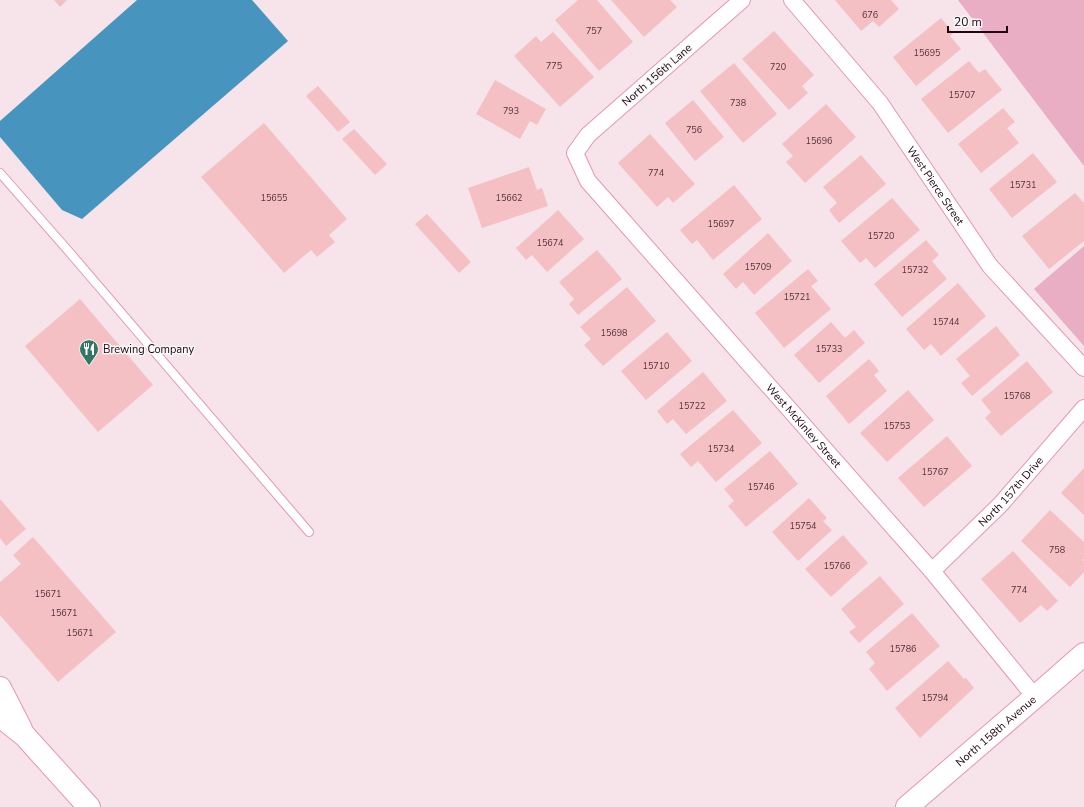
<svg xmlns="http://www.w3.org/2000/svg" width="1084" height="807" viewBox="0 0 1084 807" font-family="'Nunito Sans',sans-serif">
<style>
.green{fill:#eaaec4}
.water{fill:#4795bf}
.building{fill:#f4c0c3}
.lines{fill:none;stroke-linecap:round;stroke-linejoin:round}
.lane-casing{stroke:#e595b4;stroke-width:10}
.street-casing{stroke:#e595b4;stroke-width:18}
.secondary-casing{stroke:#e595b4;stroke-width:24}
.lane{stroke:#fff;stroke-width:8}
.street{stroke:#fff;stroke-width:16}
.secondary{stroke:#fff;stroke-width:22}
.labels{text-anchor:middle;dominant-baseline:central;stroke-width:3;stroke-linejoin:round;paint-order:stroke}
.number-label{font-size:9px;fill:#54333d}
.street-label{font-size:11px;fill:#1f0410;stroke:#f7f7f7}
.poi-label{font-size:11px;fill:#1f0410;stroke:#f7f7f7;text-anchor:start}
</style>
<rect width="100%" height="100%" fill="#f6e4ea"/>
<g class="green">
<path d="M958 0H1084V166Z"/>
<path d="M1084 246V346L1034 289Z"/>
</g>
<path class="water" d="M137 0H252L288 41 82 219 62 210 0 137V121Z"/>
<g class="building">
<path d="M54 0H67L60 7Z"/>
<path d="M578 0H597L633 42 599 71 555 20Z"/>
<path d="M611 0H670L677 7 644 37Z"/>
<path d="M835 0H891L899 9 879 27 873 21 861 31Z"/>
<path d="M941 18 953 33 950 36 961 49 916 86 893 57Z"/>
<path d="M774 31 814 75 802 86 808 93 789 110 742 59Z"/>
<path d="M553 32 594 77 560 107 514 56 536 36 541 42Z"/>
<path d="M969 61 979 73 985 69 1002 90 948 133 921 99Z"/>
<path d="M734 63 777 114 743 143 700 91Z"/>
<path d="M495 80 546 109 537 125 530 121 520 139 476 114Z"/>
<path d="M318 86 350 122 338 132 306 96Z"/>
<path d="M693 100 724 137 695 161 665 123Z"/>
<path d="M826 104 856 137 805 183 786 162 793 156 782 144Z"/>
<path d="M1003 108 1015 122 1007 128 1019 143 981 173 958 144Z"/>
<path d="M264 123 347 219 329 235 335 242 317 257 311 250 284 273 201 177Z"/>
<path d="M354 129 387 164 375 175 342 139Z"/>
<path d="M650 134 695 184 673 203 668 197 657 207 618 163Z"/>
<path d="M1033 153 1057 182 1012 218 989 189Z"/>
<path d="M861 155 886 184 839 223 829 210 837 203 823 187Z"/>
<path d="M529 167 537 190 542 188 548 206 482 228 468 188Z"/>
<path d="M734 185 762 219 713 260 697 240 692 244 680 230Z"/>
<path d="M1075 193 1084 203V241L1049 269 1022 236Z"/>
<path d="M892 198 920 230 875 268 866 258 860 263 841 241Z"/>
<path d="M558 210 584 239 547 272 532 255 526 260 516 248Z"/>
<path d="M427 214 471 262 459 273 415 224Z"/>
<path d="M768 233 792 261 754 295 743 282 736 289 723 274Z"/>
<path d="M926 240 939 255 932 261 947 279 902 317 874 284Z"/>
<path d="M597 250 622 279 578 315 569 304 574 299 559 282Z"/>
<path d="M808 269 818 281 811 286 831 309 784 348 755 313Z"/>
<path d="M958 283 986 316 941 356 931 344 924 350 906 329Z"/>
<path d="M627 287 656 321 603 366 584 345 591 339 580 327Z"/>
<path d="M80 299 153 385 98 432 25 346Z"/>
<path d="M831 322 845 338 854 330 865 343 819 383 794 355Z"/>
<path d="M996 326 1020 355 972 396 961 383 970 376 956 359Z"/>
<path d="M667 332 692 361 646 400 621 371Z"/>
<path d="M869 359 879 371 874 375 887 391 849 424 826 396Z"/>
<path d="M1027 361 1053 392 1001 436 985 418 991 412 981 400Z"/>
<path d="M703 372 727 401 686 434 673 419 667 424 657 411Z"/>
<path d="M908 390 934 420 887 462 860 433Z"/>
<path d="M733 410 762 443 716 482 698 461 691 467 680 454Z"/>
<path d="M947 436 972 466 924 507 898 478Z"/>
<path d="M770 451 798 484 746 527 728 506 734 501 724 489Z"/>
<path d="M1084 468V515L1061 493Z"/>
<path d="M809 498 827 518 823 521 832 530 798 561 772 532Z"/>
<path d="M0 499 26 529 6 546 0 538Z"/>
<path d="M1050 510 1084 542V559L1083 560 1084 561V572L1070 587 1021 541Z"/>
<path d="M843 535 868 563 831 597 805 569Z"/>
<path d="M33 537 116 632 58 682 0 615V582L21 564 13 555Z"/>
<path d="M1013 551 1058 601 1047 611 1041 605 1020 623 981 579Z"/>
<path d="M880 576 904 604 859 643 849 632 856 627 841 609Z"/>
<path d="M912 613 940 646 887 691 869 669 875 663 866 652Z"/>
<path d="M948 661 964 679 966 678 974 688 920 738 895 708Z"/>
</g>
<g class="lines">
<defs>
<path id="lane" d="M0 173 71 254 309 532"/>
<g id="street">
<path id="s1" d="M742 0 588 135 575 153 588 181 932 571 1035 697"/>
<path id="s2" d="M792 0 880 103 990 266 1084 368"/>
<path id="s3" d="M932 571 1001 504 1084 408"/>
</g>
<g id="secondary">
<path d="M0 688 21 729"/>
<path d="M0 716 25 736 89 807"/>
<path id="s4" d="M907 807 1035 697 1084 654"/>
</g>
</defs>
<use href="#lane" class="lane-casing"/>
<use href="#street" class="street-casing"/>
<use href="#secondary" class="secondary-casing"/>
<use href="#lane" class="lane"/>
<use href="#street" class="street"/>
<use href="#secondary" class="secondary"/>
</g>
<defs>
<symbol id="restaurant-pin" viewBox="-11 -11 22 30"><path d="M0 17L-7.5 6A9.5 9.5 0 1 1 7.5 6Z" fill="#347666" stroke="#f7f7f7"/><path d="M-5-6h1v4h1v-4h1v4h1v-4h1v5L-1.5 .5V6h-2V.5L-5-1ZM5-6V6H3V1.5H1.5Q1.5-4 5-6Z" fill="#fff"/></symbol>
</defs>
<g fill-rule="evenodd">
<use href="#restaurant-pin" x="78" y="338" width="22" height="30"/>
</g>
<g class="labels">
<g class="number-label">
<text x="870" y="15">676</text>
<text x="594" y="31">757</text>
<text x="927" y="53">15695</text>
<text x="554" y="66">775</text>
<text x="778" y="67">720</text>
<text x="962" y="95">15707</text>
<text x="738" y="103">738</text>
<text x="511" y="111">793</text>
<text x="694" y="130">756</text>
<text x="819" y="141">15696</text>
<text x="656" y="173">774</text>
<text x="1023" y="185">15731</text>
<text x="274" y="198">15655</text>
<text x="509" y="198">15662</text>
<text x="721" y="224">15697</text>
<text x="881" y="236">15720</text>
<text x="550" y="243">15674</text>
<text x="758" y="267">15709</text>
<text x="915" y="270">15732</text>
<text x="797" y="297">15721</text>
<text x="946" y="322">15744</text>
<text x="614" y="333">15698</text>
<text x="829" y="349">15733</text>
<text x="656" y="366">15710</text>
<text x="1017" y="396">15768</text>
<text x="692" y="406">15722</text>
<text x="897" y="426">15753</text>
<text x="721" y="449">15734</text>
<text x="935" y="472">15767</text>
<text x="761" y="487">15746</text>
<text x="803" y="526">15754</text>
<text x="1057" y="550">758</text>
<text x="837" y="566">15766</text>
<text x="1019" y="590">774</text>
<text x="48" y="594">15671</text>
<text x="64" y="613">15671</text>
<text x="80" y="633">15671</text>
<text x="903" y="649">15786</text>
<text x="935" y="698">15794</text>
</g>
<g class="street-label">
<text transform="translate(657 75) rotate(-41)">North 156th Lane</text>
<text stroke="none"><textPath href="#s2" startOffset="235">West Pierce Street</textPath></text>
<text stroke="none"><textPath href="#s1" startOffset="584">West McKinley Street</textPath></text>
<text stroke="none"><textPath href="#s3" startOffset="112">North 157th Drive</textPath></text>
<text stroke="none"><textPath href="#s4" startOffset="117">North 158th Avenue</textPath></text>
</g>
<g class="poi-label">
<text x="103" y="349">Brewing Company</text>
</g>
</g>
<path d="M948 26v6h59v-6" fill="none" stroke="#1f0410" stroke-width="2"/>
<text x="954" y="26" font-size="12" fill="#1f0410" stroke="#f7f7f7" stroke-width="3" paint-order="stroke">20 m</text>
</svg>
